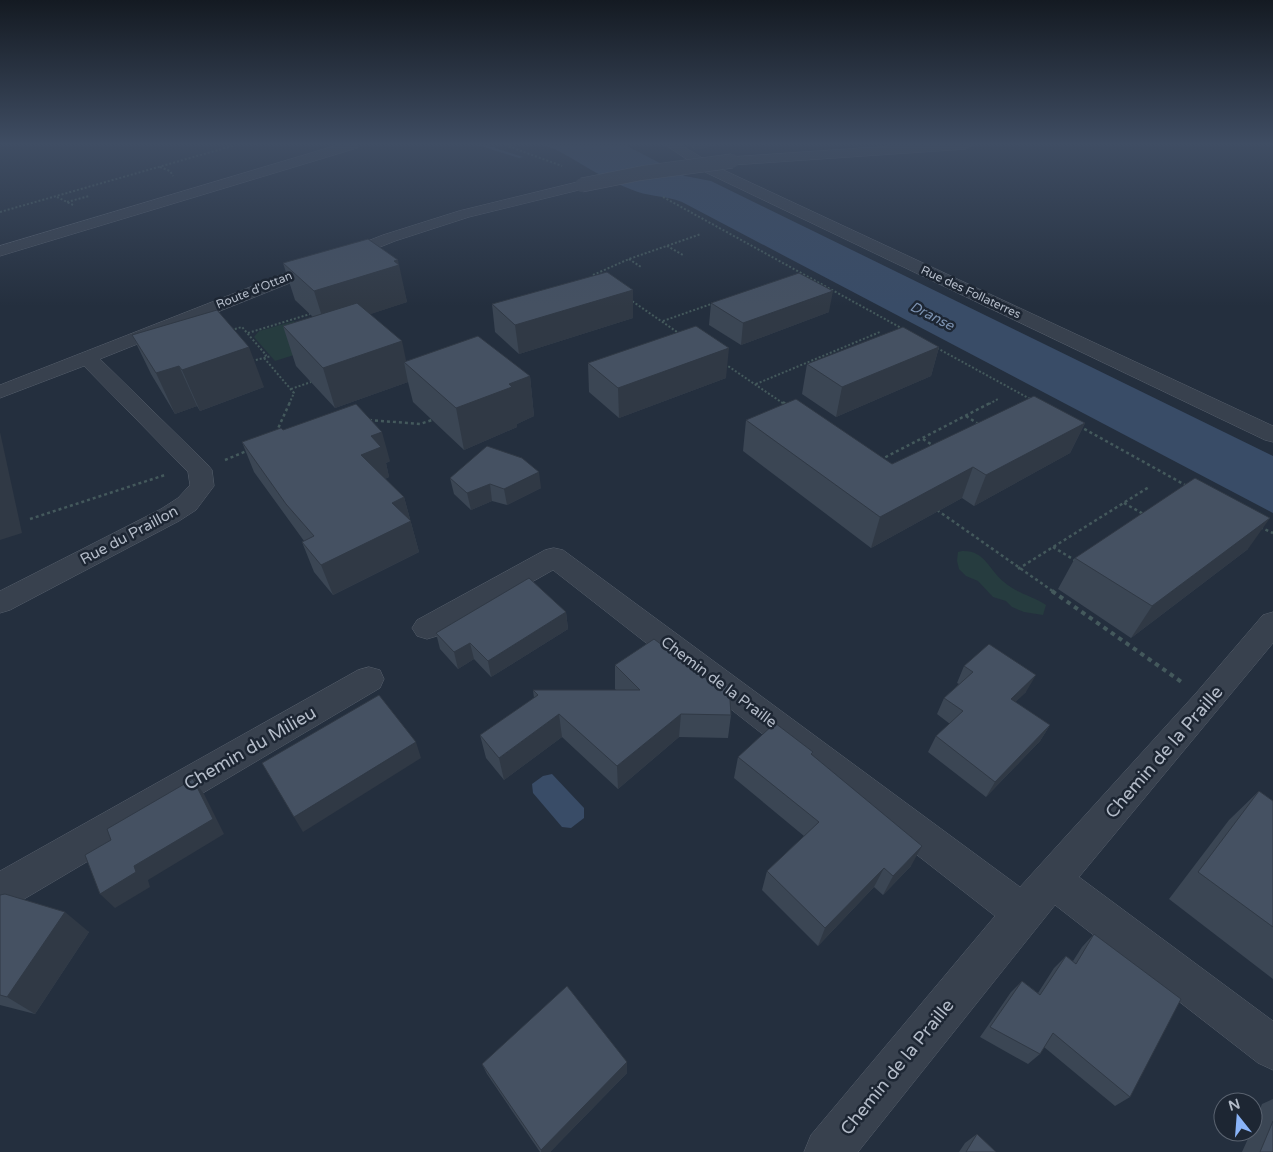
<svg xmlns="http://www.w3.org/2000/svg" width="1273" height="1152" viewBox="0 0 1273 1152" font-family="'Varela Round',sans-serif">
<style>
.green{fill:#263c3f}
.water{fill:#394c67}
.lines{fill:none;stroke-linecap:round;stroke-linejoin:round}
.stream{fill:#394c67;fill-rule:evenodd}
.minor-casing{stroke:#565f6c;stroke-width:1}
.path-far2{stroke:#44595c;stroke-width:2;stroke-dasharray:2 2;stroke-linecap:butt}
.path-far1{stroke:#44595c;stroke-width:2.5;stroke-dasharray:3 3;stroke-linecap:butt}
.path{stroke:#44595c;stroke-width:4;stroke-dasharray:4.5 4.5;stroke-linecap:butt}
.minor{fill:#38414e;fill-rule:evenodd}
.minor-bridge-casing{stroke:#565f6c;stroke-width:15;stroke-linecap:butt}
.minor-bridge{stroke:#38414e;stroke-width:14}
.wall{fill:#3b4654}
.shaded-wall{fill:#303945}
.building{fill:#455162;stroke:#303945}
.labels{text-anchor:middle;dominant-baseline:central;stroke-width:5;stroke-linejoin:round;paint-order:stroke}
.far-street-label{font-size:12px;fill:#b4bcc9;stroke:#1d2633}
.far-water-label{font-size:14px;font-style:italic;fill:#7c92b1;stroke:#1d2633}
.street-label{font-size:15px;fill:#b4bcc9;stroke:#1d2633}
.near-street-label{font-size:18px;fill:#b4bcc9;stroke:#1d2633}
</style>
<rect width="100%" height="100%" fill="#242f3e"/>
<g class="green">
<path d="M294 321 319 347 275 361 254 337 259 331Z"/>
<path d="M962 551C985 550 989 570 1004 582 1016 593 1033 596 1046 605L1043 615 1024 612 1012 607 1006 601 993 597 978 581 966 576 959 569 957 561 958 552Z"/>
</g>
<g class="water">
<path d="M542 145H625L685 176 711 181 1273 456V513L682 202C665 195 647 197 630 189 604 179 579 162 555 149Z"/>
<path d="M552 774 584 808V818L571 828 562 827 533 793 532 784 543 776Z"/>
</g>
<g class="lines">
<path class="stream" d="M478 145H486L523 157 519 158Z"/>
<defs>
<g id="minor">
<path d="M338 145H358L357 148 0 256V246Z"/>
<path d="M666 145H681L717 167 1273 426V442L1265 440 707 173Z"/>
<path d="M907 145H972L966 149 732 165 725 161 732 157Z"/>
<path d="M582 181 587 182 589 185 587 188 469 217 395 241 100 359 208 465 212 470 214 486 196 510 179 521 10 610 0 613V591L161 509 178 498 190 485 188 472 84 366 0 398V385L383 235 459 211Z"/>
<path d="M554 548 563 550 1020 887 1197 692 1263 615 1273 612V643L1079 877 1273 1021V1070L1258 1063 1055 905 858 1152H804L811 1135 995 916 553 570 437 636 427 639 417 636 412 628 417 620 545 550Z"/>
<path d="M369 667 380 670 384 679 380 688 14 905 0 911V871L358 670Z"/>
</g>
</defs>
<use href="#minor" class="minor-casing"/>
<g class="path-far2">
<path d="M505 145 562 166"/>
<path d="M160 167 170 171 173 176"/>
<path d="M57 197 73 205"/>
<path d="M663 197 903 329"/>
<path d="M67 202 89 196"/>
<path d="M0 212 236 145"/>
<path d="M667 246 683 255"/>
<path d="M629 259 641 267"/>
<path d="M593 275 629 259 701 234"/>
<path d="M629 299 680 334"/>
<path d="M663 321 714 303"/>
<path d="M231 330 242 327 266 355 264 358 294 393 289 404"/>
<path d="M248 333 310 314"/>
<path d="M937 348 1032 400"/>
<path d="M252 361 271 356"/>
<path d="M725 364 784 404"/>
<path d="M756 384 880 332"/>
<path d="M291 389 311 382"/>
<path d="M989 404 998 399"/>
</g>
<g class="path-far1">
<path d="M783 402 788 406"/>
<path d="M966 416 980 425"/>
<path d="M369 420 420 424 432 420"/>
<path d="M1079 426 1187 486"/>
<path d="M276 433 290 402"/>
<path d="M923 439 934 446"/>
<path d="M225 460 249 450"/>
<path d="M880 460 992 402"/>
<path d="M1124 503 1145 515"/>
<path d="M937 510 1054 592"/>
<path d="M30 519 165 475"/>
<path d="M1260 527 1273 533"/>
<path d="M1053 547 1076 561"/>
<path d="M1018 569 1149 487"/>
</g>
<path class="path" d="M1052 591 1183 683"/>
<use href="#minor" class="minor"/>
<defs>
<path id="minor-bridge" d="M582 185 642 173 732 161"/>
</defs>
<use href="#minor-bridge" class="minor-bridge-casing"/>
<use href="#minor-bridge" class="minor-bridge"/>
</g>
<g class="wall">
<path d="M691 145H716L694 150Z"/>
<path d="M283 263 398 265 407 302 370 314 406 361 530 376 534 416 517 424V427L464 450 413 402 408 382 335 408 296 366 283 326 313 317 295 300Z"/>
<path d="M633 290V318L519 354 495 332 492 304Z"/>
<path d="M711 303 829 312 741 345 709 325Z"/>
<path d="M132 335 264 387 200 411 197 406 175 414 151 374Z"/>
<path d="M939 347 931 376 836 417 802 394 807 364Z"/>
<path d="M588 363 726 378 619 418 589 392Z"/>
<path d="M746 420 892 464 1085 423 1070 453 974 506 962 498 871 548 743 451Z"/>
<path d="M283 430 390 461 386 463 389 477 385 479 404 497 419 552 333 595 314 572 302 542 304 541 254 472 242 442Z"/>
<path d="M450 478 541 488 507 505 492 501 471 510 454 494Z"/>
<path d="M1248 549 1131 638 1058 589 1075 558Z"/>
<path d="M566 612 568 629 491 677 474 659 458 669 440 649 436 633Z"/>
<path d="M615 665 731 715 728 738 679 737 618 789 562 737 504 780 486 758 480 735 534 698 533 690H616L615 689Z"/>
<path d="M964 666 1026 692 1015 702 1050 725 1040 741 986 797 928 752 936 736 950 724 937 714 944 698 959 684 957 683Z"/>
<path d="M813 752 812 755 911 866 883 895 874 887 818 946 762 890 767 871 804 836 734 778 738 757Z"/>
<path d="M1259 791 1273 801V979L1169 899 1229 820Z"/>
<path d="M0 895 89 932 35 1014 0 1005Z"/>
<path d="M1094 934 1130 1097 1115 1106 1044 1047 1040 1054 1028 1064 980 1037 1011 992 1022 981 1038 993 1054 968 1066 956 1073 961 1082 947Z"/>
<path d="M627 1062V1073L550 1152H540L487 1074 482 1064Z"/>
<path d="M1273 1099V1152H1242L1251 1132H1253V1126L1262 1104Z"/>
<path d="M977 1134 996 1152H959L965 1143Z"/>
</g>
<g class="shaded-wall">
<path d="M694 145H716L694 150Z"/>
<path d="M398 260 407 302 326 329 314 291Z"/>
<path d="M633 290V318L519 354 515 325Z"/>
<path d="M833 291 829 312 741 345 743 323Z"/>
<path d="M402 341 407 365 404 362 408 382 335 408 323 368Z"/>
<path d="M249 347 264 387 200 411 182 370Z"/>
<path d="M939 347 931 376 836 417 842 387Z"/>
<path d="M729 348 726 378 619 418 618 388Z"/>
<path d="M179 366 197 406 175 414 156 373Z"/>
<path d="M530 376 534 416 517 424V427L464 450 456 408 509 384Z"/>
<path d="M1085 423 1070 453 974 506 986 475Z"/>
<path d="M0 432 22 533 0 540Z"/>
<path d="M382 432 390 461 386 463 389 477 370 485 361 455 371 436Z"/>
<path d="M973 467 962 498 871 548 880 517Z"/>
<path d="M539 472 541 488 507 505 504 489Z"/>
<path d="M490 484 492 501 471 510 467 493Z"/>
<path d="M404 497 419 552 333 595 321 565 392 503Z"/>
<path d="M1270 518 1248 549 1131 638 1152 606Z"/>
<path d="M566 612 568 629 491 677 488 661Z"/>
<path d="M470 643 474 659 458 669 454 652Z"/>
<path d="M1036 675 1026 692 1002 715 1011 699Z"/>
<path d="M559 714 562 737 504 780 499 758Z"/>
<path d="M681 714 679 737 618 789 617 766Z"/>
<path d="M1050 725 1040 741 986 797 995 782Z"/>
<path d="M416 742 421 758 303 832 294 817Z"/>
<path d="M193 779 204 794 224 834 148 880 150 887 115 908 100 894 134 866Z"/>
<path d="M922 846 911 866 883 895 893 876Z"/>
<path d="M884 868 874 887 818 946 825 928Z"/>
<path d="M65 912 89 932 35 1014 7 997Z"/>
<path d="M627 1062V1073L550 1152H541V1150Z"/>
</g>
<g class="building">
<path d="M368 239 398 260 394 261 399 265 314 291 283 263Z"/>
<path d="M607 272 633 290 515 325 492 304Z"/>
<path d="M799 273 833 291 743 323 711 303Z"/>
<path d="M357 303 402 341 323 368 283 326Z"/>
<path d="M217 310 249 347 182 370 179 366 156 373 132 335Z"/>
<path d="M696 326 729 348 618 388 588 363Z"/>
<path d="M903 327 939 347 842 387 807 364Z"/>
<path d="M478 336 530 376 509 384 512 387 456 408 404 362Z"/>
<path d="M1034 396 1085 423 986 475 973 467 880 517 746 420 796 399 892 464Z"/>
<path d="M356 404 382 432 371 436 381 447 361 455 404 497 392 503 411 521 321 565 302 542 314 536 286 504 242 442 281 428 283 430Z"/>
<path d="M487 446 522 458 539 472 504 489 490 484 467 493 450 478Z"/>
<path d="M1195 478 1270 518 1152 606 1075 558Z"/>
<path d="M529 578 566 612 488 661 470 643 454 652 436 633Z"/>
<path d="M654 639 715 685H729L731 715 681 714 617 766 559 714 499 758 480 735 538 695 533 690H640L615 665Z"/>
<path d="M989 644 1036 675 1011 699 1050 725 995 782 936 736 963 711 944 698 973 672 964 666Z"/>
<path d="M379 695 416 742 294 817 262 763Z"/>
<path d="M775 723 813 752 811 754 922 846 893 876 884 868 825 928 767 871 819 822 738 757Z"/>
<path d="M193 779 213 819 134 866 136 872 100 894 85 855 111 840 107 829Z"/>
<path d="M1259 791 1273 801V927L1198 872Z"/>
<path d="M5 894 65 912 7 997 0 995V895Z"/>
<path d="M1094 934 1181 999 1130 1097 1053 1033 1040 1054 990 1027 1022 981 1040 995 1066 956 1076 964Z"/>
<path d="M567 986 627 1062 541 1150 482 1064Z"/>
<path d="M1273 1121V1152H1260Z"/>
<path d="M977 1134 996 1152H966Z"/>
</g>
<linearGradient id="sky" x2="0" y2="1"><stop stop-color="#141a22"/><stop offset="0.47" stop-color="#3f4d63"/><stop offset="1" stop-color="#3f4d63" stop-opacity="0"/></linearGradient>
<rect width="1273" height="306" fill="url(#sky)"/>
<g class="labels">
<g class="far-street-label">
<text transform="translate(254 290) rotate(-22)">Route d'Ottan</text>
<text transform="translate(971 292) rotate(25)">Rue des Follaterres</text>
</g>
<g class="far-water-label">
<text transform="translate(932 316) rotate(27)">Dranse</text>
</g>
<g class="street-label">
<text transform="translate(129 535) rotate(-28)">Rue du Praillon</text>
<text transform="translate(719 682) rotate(37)">Chemin de la Praille</text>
</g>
<g class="near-street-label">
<text transform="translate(250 748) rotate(-30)">Chemin du Milieu</text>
<text transform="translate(1164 752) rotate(-49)">Chemin de la Praille</text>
<text transform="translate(897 1067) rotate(-51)">Chemin de la Praille</text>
</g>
</g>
<g transform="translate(1238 1117) rotate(343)"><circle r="24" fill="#1d2633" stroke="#59626f"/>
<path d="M0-4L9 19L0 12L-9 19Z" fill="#8ab4f8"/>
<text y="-8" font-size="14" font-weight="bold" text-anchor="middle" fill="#b4bcc9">N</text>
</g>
</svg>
